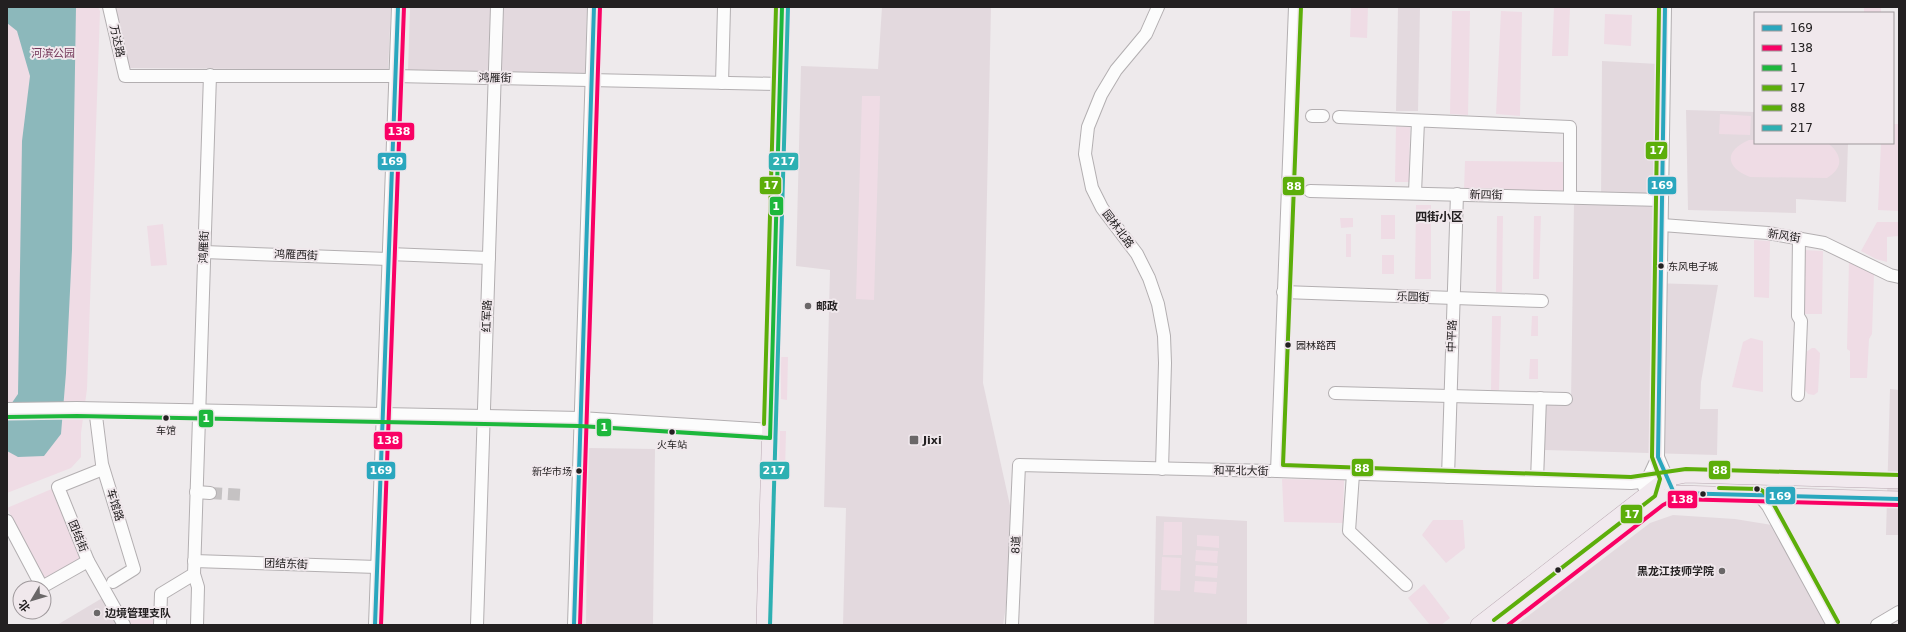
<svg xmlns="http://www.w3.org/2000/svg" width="1906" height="632" viewBox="0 0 1906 632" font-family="'DejaVu Sans','Noto Sans SC',sans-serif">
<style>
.built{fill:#e3d9de}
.green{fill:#efdce5}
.water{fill:#8cb8bb}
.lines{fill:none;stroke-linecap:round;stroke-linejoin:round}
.minor-tunnel{stroke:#c5c2c3;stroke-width:12;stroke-dasharray:12 6;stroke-linecap:butt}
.minor-casing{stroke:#b3afb1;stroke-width:14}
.major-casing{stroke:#b9a9b2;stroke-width:16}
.minor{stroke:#fcfcfc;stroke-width:12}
.major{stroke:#f1e9ee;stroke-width:15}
.bus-1-casing{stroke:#f0e8ec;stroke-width:7}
.bus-2-casing{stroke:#f0e8ec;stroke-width:7}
.bus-3-casing{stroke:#f0e8ec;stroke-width:7}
.bus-4-casing{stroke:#f0e8ec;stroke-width:7}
.bus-5-casing{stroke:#f0e8ec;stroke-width:7}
.bus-6-casing{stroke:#f0e8ec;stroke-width:7}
.bus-1{stroke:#2aa7be;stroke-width:4}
.bus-2{stroke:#f90164;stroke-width:4}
.bus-3{stroke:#1db73c;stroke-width:4}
.bus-4{stroke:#5cae0a;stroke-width:4}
.bus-5{stroke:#5cae0a;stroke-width:4}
.bus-6{stroke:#2db0b2;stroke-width:4}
.bus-dot{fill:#232021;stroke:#f0e8ec;stroke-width:1.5}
.poi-dot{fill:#6a6768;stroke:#f0e8ec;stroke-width:1.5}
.labels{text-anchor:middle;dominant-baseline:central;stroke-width:4;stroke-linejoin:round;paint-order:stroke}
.bus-label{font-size:10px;fill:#232021;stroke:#f0e8ec;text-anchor:start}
.street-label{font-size:11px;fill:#232021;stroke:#f0e8ec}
.park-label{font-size:11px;fill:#723557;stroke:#f0e8ec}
.poi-label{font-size:11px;font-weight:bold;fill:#232021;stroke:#f0e8ec;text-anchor:start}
.neighbourhood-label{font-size:12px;font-weight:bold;fill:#232021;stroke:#f0e8ec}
.line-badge{stroke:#f0e8ec;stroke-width:1.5}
.badge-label{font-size:11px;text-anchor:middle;font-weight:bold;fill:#fff}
</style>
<rect width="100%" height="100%" fill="#eeeaec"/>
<g class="built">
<path d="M114 7H391L388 70 128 68Z"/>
<path d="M410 7H587L585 74 408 72Z"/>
<path d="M882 7H991L983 383 1011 510 1006 606 1003 625H843L846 508 824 507 830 270 796 266 801 66 878 69Z"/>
<path d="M1398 7H1420L1418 111H1396Z"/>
<path d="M1602 61 1659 64 1652 283 1718 285 1701 382 1700 409H1718L1717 455 1545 450 1544 400 1571 401 1574 202 1601 203Z"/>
<path d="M1686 110 1755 112V143H1848L1846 202 1796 199V213L1688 210Z"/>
<path d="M1890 389 1899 390V535H1886Z"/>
<path d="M588 448 655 449 653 625H586Z"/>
<path d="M1673 515 1735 519 1772 525 1828 625H1516L1650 523Z"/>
<path d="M1156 516 1247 521V625H1154Z"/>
<path d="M104 597 120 625H57Z"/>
</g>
<g class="green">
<path d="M7 7H98L100 11 87 389 81 433V457L71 468 7 493Z"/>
<path d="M1351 7H1368L1367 38 1350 37Z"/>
<path d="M1554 7 1570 8 1568 56H1552Z"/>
<rect x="1864" y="7" width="17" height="6"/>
<path d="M1452 11H1470L1468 115 1450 114Z"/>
<path d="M1501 11 1522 12 1520 116 1496 114Z"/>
<path d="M1605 14 1632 15 1631 46 1604 44Z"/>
<path d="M862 96H880L874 300 856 299Z"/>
<path d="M1720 114 1751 116 1750 135 1719 134Z"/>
<path d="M1893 124H1899V211L1878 210 1881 143H1893Z"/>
<path d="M1396 126 1410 127 1409 182H1395Z"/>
<path d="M1749 140H1755V143L1829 144C1843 156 1843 168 1827 178L1750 177C1725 167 1724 151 1749 140Z"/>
<path d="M1465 161 1565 162V191L1464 190Z"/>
<path d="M1416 205H1431V279H1415Z"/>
<rect x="1381" y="215" width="14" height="24"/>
<path d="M1497 216H1503L1502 292H1496Z"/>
<path d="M1534 216H1541L1539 279H1533Z"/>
<path d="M1340 218H1353V227L1341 228Z"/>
<path d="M1877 222H1899V236L1887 237V262L1876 259 1861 251Z"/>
<path d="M163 224 167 265 151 266 147 226Z"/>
<rect x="1346" y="234" width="5" height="23"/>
<path d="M1754 240 1770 241 1769 298 1754 297Z"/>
<path d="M1804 250 1823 251 1822 314H1803Z"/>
<rect x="1382" y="255" width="12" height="19"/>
<path d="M1849 260 1874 274 1872 334 1869 339 1867 378H1850V351L1847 349Z"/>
<path d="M1492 316H1501L1499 390H1491Z"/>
<path d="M1532 316H1538V336H1531Z"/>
<path d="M1751 338 1763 341V392L1732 387 1743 342Z"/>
<path d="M1812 348H1815L1820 353 1818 392 1814 395 1808 394 1804 389 1806 352Z"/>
<path d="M781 357H788L787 400 781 399Z"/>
<path d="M1530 359H1538V379H1529Z"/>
<path d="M780 431H786L785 472H779Z"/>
<path d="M1282 479 1344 480 1343 523 1284 522Z"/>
<path d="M54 488 84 560 46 582 7 508Z"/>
<path d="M1433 520H1463L1465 548 1446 563 1422 535Z"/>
<path d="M1164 522H1182V555H1163Z"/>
<path d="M1197 535 1219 536V548L1197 546Z"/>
<path d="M1196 550 1218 551 1217 563 1195 561Z"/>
<path d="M1162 557 1181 558 1180 591 1161 590Z"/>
<path d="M1196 565 1218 566 1217 578 1195 576Z"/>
<path d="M1195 581 1217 582 1216 594 1194 592Z"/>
<path d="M1424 584 1450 618 1441 625H1430L1408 598Z"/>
<path d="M145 606 149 614 156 613V625H130L126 618Z"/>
</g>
<path class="water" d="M7 7H76L72 250 66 373 61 434 44 456 18 457 7 451V410L18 394 22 141 30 76 17 31 7 23Z"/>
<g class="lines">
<path class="minor-tunnel" d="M210 493 243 495"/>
<defs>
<g id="minor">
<path d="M109 7 125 76H395L780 84"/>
<path d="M1158 7 1146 34 1116 70 1101 95 1088 127 1085 154 1092 188 1102 208 1137 254 1149 278 1158 304 1164 336 1165 363 1162 469"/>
<path d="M1665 7 1658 457 1670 485"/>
<path d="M722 83 724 7"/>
<path d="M1312 116H1323"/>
<path d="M1339 117 1570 127V197"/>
<path d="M1310 191 1662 200"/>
<path d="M1415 193 1418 121"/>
<path d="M1662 225 1768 233 1824 243 1890 275 1899 277"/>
<path d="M204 252 388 259"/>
<path d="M389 254 489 258"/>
<path d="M1283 292 1542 301"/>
<path d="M1335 393 1566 399"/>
<path d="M1798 395 1801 321 1798 316 1799 238"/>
<path d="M7 409 77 408 580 418 770 430"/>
<path d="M96 416 102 464 134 569 113 582"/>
<path d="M103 469 58 487 88 561 124 625"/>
<path d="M1277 471 1295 7"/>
<path d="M1353 474 1349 531 1406 585"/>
<path d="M1448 477 1457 194"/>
<path d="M1537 480 1540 398"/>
<path d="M1644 487 1658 457"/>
<path d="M196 492 210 493"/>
<path d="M1759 495 1768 506 1833 625"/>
<path d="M7 521 42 587 88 561"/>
<path d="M194 561 377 567"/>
<path d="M194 574 198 587 197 625"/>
<path d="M160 625 161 594 194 574 210 75"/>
<path d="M375 625 398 7"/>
<path d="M477 625 497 7"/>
<path d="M574 625 594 7"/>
<path d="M1012 625 1019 465 1277 471 1631 483 1666 479"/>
<path d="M1877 625 1899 612"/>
</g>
<g id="major">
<path d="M764 625 782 7"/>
<path d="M1478 625 1666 479 1686 475 1899 481"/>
<path d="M1498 625 1660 500 1674 493 1899 499"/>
</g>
</defs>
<use href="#minor" class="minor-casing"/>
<use href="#major" class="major-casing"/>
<use href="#minor" class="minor"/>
<use href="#major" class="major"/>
<defs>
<g id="bus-1">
<path d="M1665 7 1658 457 1674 493 1899 499"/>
<path d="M375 625 398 7"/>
<path d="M574 625 594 7"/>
</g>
<g id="bus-2">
<path d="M381 625 404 7"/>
<path d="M580 625 600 7"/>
<path d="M1508 625 1663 505 1675 499 1899 505"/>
</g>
<path id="bus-3" d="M7 417 77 416 580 426 770 438 782 7"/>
<g id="bus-4">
<path d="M764 424 776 7"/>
<path d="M1494 620 1655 496 1660 479 1652 457 1659 7"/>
</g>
<g id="bus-5">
<path d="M1301 7 1283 465 1631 477 1686 469 1899 475"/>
<path d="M1719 488 1759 489 1763 491 1773 503 1838 622"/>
</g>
<path id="bus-6" d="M770 625 788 7"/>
</defs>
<use href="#bus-1" class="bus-1-casing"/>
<use href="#bus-2" class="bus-2-casing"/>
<use href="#bus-3" class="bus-3-casing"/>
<use href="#bus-4" class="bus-4-casing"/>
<use href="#bus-5" class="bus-5-casing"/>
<use href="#bus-6" class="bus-6-casing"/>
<use href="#bus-1" class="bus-1"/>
<use href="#bus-2" class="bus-2"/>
<use href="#bus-3" class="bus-3"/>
<use href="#bus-4" class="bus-4"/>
<use href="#bus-5" class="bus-5"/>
<use href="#bus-6" class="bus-6"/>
</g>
<g class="bus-dot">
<circle cx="1661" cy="266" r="3.5"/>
<circle cx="1288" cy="345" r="3.5"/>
<circle cx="166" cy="418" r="3.5"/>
<circle cx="672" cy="432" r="3.5"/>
<circle cx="579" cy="471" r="3.5"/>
<circle cx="1757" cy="489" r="3.5"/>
<circle cx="1703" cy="494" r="3.5"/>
<circle cx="1558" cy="570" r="3.5"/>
</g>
<g class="poi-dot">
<circle cx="808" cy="306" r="4"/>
<rect x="909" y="435" width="10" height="10" rx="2"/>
<circle cx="1722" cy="571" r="4"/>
<circle cx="97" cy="613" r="4"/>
</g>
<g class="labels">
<g class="bus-label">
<text x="1668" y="266">东风电子城</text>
<text x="1296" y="345">园林路西</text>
<text x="166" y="430" text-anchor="middle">车馆</text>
<text x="672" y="444" text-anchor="middle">火车站</text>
<text x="572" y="471" text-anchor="end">新华市场</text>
</g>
<g class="street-label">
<text transform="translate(117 41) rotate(77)">万达路</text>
<text transform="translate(495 78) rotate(1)">鸿雁街</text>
<text transform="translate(1486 195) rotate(1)">新四街</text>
<text transform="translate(1118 229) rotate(53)">园林北路</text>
<text transform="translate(1784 236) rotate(9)">新风街</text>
<text transform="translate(204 247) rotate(-88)">鸿雁街</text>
<text transform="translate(296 255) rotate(2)">鸿雁西街</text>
<text transform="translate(1413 297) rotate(2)">乐园街</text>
<text transform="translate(487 316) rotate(-88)">红军路</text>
<text transform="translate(1452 336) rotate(-88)">中平路</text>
<text transform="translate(1241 471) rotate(1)">和平北大街</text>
<text transform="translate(115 505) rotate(73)">车馆路</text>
<text transform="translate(78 536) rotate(68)">团结街</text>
<text transform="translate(1016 545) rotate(-88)">8道</text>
<text transform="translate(286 564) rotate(2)">团结东街</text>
</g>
<g class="park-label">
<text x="53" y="53">河滨公园</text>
</g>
<g class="poi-label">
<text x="816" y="306">邮政</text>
<text x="923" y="440">Jixi</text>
<text x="1714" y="571" text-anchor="end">黑龙江技师学院</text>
<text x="105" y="613">边境管理支队</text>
</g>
<g class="neighbourhood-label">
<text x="1439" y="217">四街小区</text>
</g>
</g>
<g class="line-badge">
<rect x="384" y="122" width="31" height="19" rx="4" fill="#f90164"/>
<rect x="1645" y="141" width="23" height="19" rx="4" fill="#5cae0a"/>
<rect x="377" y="152" width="30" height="19" rx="4" fill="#2aa7be"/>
<rect x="768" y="152" width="31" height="19" rx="4" fill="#2db0b2"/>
<rect x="759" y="176" width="23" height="19" rx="4" fill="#5cae0a"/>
<rect x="1647" y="176" width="30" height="19" rx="4" fill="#2aa7be"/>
<rect x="1282" y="176" width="23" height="20" rx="4" fill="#5cae0a"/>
<rect x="769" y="196" width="15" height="20" rx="4" fill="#1db73c"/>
<rect x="198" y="409" width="16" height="19" rx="4" fill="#1db73c"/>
<rect x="596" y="418" width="16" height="19" rx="4" fill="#1db73c"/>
<rect x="373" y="431" width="30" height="19" rx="4" fill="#f90164"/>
<rect x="1351" y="458" width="23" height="19" rx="4" fill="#5cae0a"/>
<rect x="1708" y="460" width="23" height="20" rx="4" fill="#5cae0a"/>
<rect x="366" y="461" width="30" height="19" rx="4" fill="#2aa7be"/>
<rect x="759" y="461" width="31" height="19" rx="4" fill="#2db0b2"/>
<rect x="1765" y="486" width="31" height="19" rx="4" fill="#2aa7be"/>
<rect x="1667" y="490" width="31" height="19" rx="4" fill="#f90164"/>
<rect x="1620" y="504" width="23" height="20" rx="4" fill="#5cae0a"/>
</g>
<g class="badge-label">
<text x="399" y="135">138</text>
<text x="1657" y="154">17</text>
<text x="392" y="165">169</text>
<text x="784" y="165">217</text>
<text x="771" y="189">17</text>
<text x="1662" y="189">169</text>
<text x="1294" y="190">88</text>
<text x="776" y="210">1</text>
<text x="206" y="422">1</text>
<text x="604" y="431">1</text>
<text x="388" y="444">138</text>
<text x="1362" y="472">88</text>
<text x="1720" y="474">88</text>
<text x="381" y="474">169</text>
<text x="774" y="474">217</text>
<text x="1780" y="500">169</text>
<text x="1682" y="503">138</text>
<text x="1632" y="518">17</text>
</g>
<rect width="1906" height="632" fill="none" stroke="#232021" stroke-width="16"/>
<rect x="1754" y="12" width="140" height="132" fill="#f0e8ec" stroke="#9e989b"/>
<rect x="1762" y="25" width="20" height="6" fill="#2aa7be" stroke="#9e989b"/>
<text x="1790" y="32" font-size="12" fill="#232021">169</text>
<rect x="1762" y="45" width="20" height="6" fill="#f90164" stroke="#9e989b"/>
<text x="1790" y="52" font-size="12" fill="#232021">138</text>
<rect x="1762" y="65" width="20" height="6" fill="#1db73c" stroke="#9e989b"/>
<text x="1790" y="72" font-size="12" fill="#232021">1</text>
<rect x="1762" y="85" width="20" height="6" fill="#5cae0a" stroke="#9e989b"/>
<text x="1790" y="92" font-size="12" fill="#232021">17</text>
<rect x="1762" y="105" width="20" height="6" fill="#5cae0a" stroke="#9e989b"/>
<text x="1790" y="112" font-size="12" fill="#232021">88</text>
<rect x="1762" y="125" width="20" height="6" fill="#2db0b2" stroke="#9e989b"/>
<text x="1790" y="132" font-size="12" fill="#232021">217</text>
<g transform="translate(32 600) rotate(232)"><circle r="19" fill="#f0e8ec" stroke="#9e989b"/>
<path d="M0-3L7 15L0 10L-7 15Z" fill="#6a6768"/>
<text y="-6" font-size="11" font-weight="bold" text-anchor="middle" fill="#232021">北</text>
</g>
</svg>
